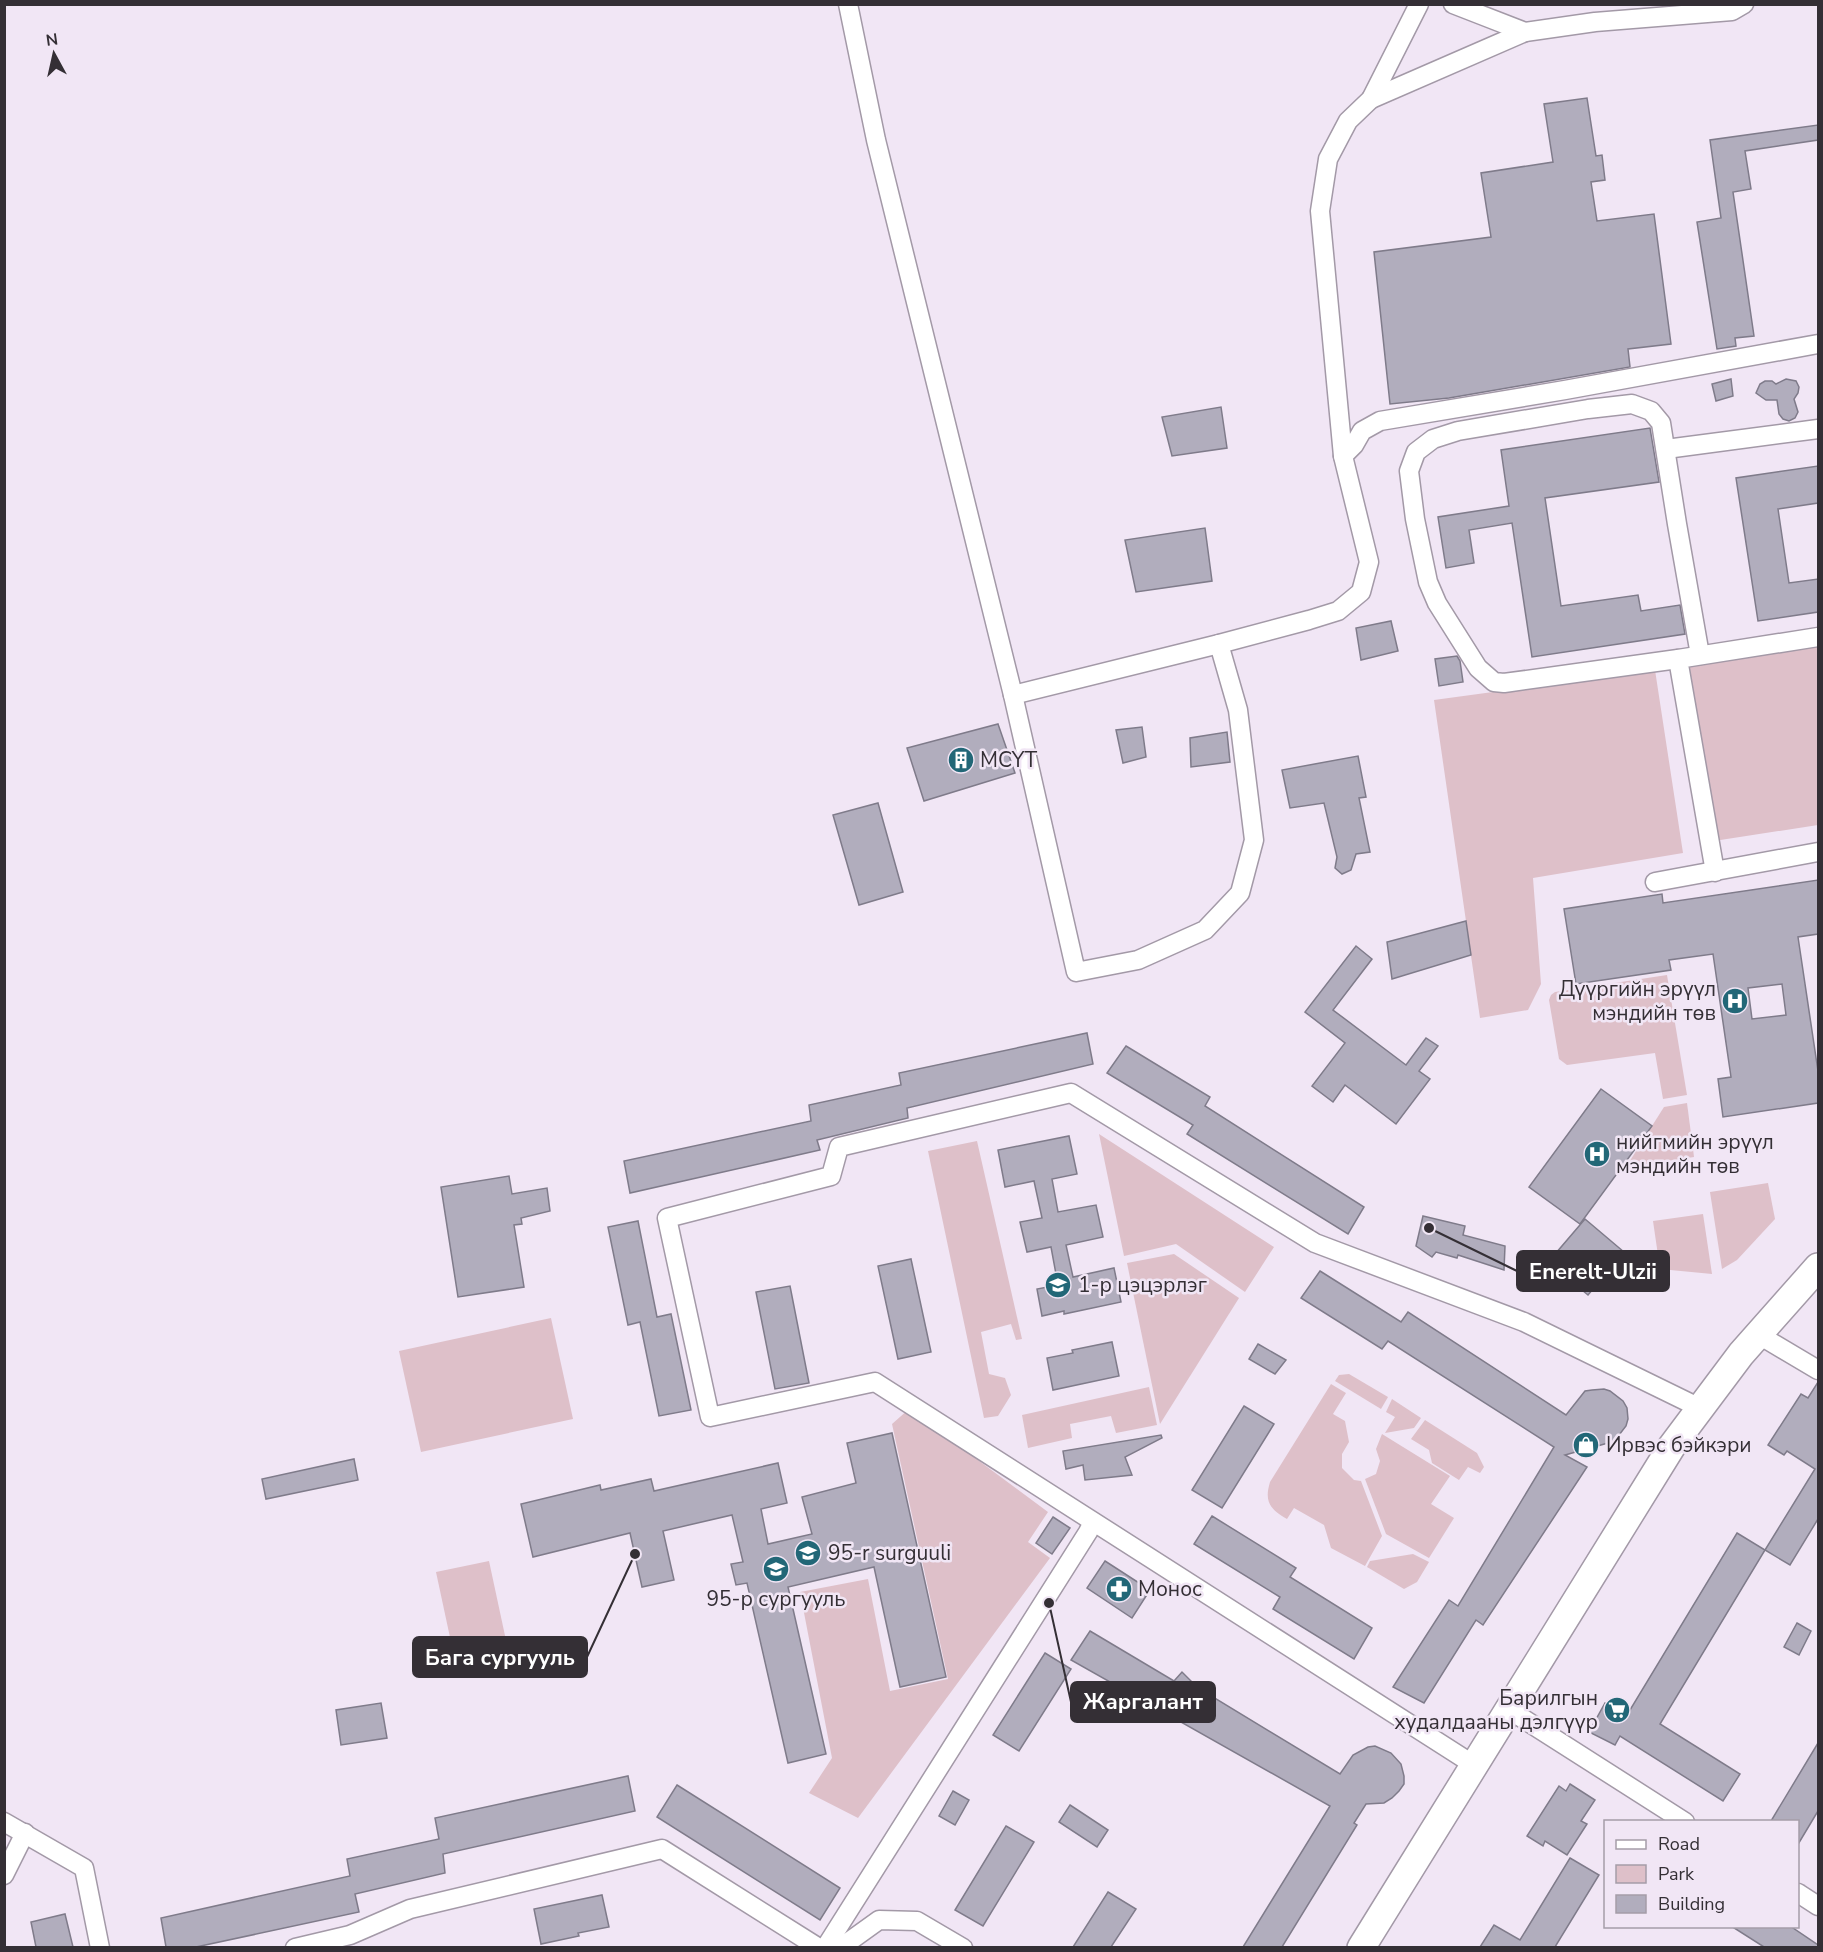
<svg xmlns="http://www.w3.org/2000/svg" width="1823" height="1952" viewBox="0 0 1823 1952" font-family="'Nunito Sans',sans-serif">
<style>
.green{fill:#dec0c9}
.building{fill:#b1adbd;stroke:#7f7b8a;stroke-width:1.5;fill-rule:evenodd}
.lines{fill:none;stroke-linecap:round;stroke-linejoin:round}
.street-casing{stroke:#a399a7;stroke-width:21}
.secondary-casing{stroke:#a399a7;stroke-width:30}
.street{stroke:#fff;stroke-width:18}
.secondary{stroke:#fff;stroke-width:27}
.labels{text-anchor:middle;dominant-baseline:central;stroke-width:5;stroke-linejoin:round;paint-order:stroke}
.poi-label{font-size:21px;fill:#342f35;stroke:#f1e6f5;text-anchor:start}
.leader{fill:none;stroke:#342f35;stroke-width:2}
.callout-dot{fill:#342f35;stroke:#f1e6f5;stroke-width:2}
.callout{fill:#342f35;stroke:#342f35;stroke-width:2}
.callout-label{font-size:22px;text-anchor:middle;font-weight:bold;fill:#fff}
</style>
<rect width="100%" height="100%" fill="#f1e6f5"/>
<g class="green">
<path d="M1818 641V825L1714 841 1685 661Z"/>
<path d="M1655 670 1683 853 1533 878 1541 984 1528 1010 1480 1018 1434 700Z"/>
<path d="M1667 975 1687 1095 1663 1099 1655 1053 1567 1065 1559 1059 1549 1000 1551 995 1555 992Z"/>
<path d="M1687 1103 1694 1157 1626 1167 1664 1107Z"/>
<path d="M1099 1134 1274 1247 1245 1292 1176 1244 1124 1256Z"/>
<path d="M977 1141 1022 1339 1016 1340 1011 1324 981 1332 989 1374 1005 1378 1011 1395 998 1416 984 1418 928 1151Z"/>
<path d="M1768 1183 1775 1219 1737 1260 1722 1269 1710 1192Z"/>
<path d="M1703 1214 1712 1274 1660 1269 1653 1221Z"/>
<path d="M1174 1254 1239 1298 1160 1424 1127 1263Z"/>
<path d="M551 1318 573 1419 421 1452 399 1351Z"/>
<path d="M1349 1374 1388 1397 1381 1409 1335 1381 1339 1375Z"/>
<path d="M1331 1384 1346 1393 1333 1414 1345 1421 1349 1442 1342 1454V1468L1354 1480 1361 1481 1382 1536 1365 1566 1331 1548 1324 1525 1294 1508 1287 1519C1270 1509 1264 1502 1270 1482Z"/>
<path d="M1149 1387 1157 1425 1116 1433 1111 1416 1070 1424 1072 1438 1028 1448 1022 1415Z"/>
<path d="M1392 1399 1421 1418 1414 1428 1385 1433 1395 1417 1386 1412Z"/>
<path d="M909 1409 1048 1512 1028 1542 1050 1558 858 1818 809 1793 832 1758 800 1592 868 1579 890 1691 948 1679 892 1424Z"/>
<path d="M1425 1420 1477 1453 1484 1467 1480 1473 1468 1467 1459 1480 1432 1463 1429 1450 1411 1439Z"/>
<path d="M1382 1434 1450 1476 1431 1504 1454 1518 1429 1558 1386 1534 1365 1479 1376 1474 1380 1461 1376 1449Z"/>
<path d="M1413 1554 1429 1562 1417 1582 1404 1589 1367 1567 1370 1561Z"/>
<path d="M489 1561 507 1645 454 1656 436 1572Z"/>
</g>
<g class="building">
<path d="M1587 98 1596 156 1602 155 1605 180 1591 182 1597 221 1654 214 1671 344 1628 349 1630 367 1449 398 1390 404 1374 252 1491 237 1481 173 1553 162 1544 104Z"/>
<path d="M1818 125V140L1745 151 1751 189 1733 192 1754 336 1735 338 1736 346 1717 349 1697 222 1721 218 1710 140Z"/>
<path d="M1731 379 1733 396 1716 401 1712 384Z"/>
<path d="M1786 379 1796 381 1799 387 1798 393 1794 399 1798 412 1795 418 1789 421 1783 419 1779 414 1777 400H1766L1756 393 1760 384 1765 381H1772L1776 384Z"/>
<path d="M1221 407 1227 448 1172 456 1162 417Z"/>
<path d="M1650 428 1659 482 1545 498 1561 606 1638 595 1641 611 1680 605 1685 634 1532 657 1512 523 1469 530 1474 563 1446 568 1438 517 1509 506 1501 450Z"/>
<path d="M1818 466V503L1778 509 1789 583 1818 579V612L1758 621 1736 478Z"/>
<path d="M1205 528 1212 581 1136 592 1125 540Z"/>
<path d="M1391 621 1398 651 1361 660 1356 628Z"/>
<path d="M1457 656 1460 661 1463 682 1439 686 1435 659Z"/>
<path d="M998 724 1015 773 924 801 907 748Z"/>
<path d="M1142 727 1146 757 1123 763 1116 730Z"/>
<path d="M1227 732 1230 762 1191 767 1190 738Z"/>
<path d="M1358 756 1366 797 1359 798 1370 852 1356 854 1351 870 1342 874 1335 868 1337 857 1324 803 1290 808 1282 770Z"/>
<path d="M878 803 903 892 859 905 833 815Z"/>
<path d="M1818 880V934L1798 937 1818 1071V1103L1723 1117 1718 1079 1731 1077 1713 954 1669 960 1671 970 1576 984 1564 909 1662 894 1663 903ZM1782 984 1786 1015 1752 1019 1748 988Z"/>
<path d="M1466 921 1471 955 1392 979 1387 942Z"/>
<path d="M1356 946 1372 959 1333 1010 1406 1065 1426 1038 1438 1046 1419 1071 1430 1079 1396 1124 1345 1085 1333 1102 1312 1086 1345 1043 1305 1012Z"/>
<path d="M1087 1033 1093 1064 907 1108 908 1118 817 1140 820 1150 630 1193 624 1161 811 1121 809 1105 901 1085 899 1073Z"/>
<path d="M1126 1046 1210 1097 1205 1106 1364 1207 1348 1234 1187 1134 1193 1125 1107 1073Z"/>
<path d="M1601 1089 1652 1126 1580 1224 1529 1187Z"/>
<path d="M1069 1136 1077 1174 1052 1179 1058 1212 1096 1205 1103 1237 1066 1245 1073 1277 1114 1268 1121 1302 1064 1314V1311L1042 1316 1037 1289 1058 1285 1051 1247 1027 1252 1020 1222 1042 1218 1034 1181 1005 1187 998 1150Z"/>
<path d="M509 1176 512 1194 547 1188 550 1211 521 1218 522 1224 514 1225 524 1287 458 1297 441 1187Z"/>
<path d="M1423 1216 1465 1226 1463 1235 1505 1246 1504 1270 1458 1255 1457 1258 1436 1252 1432 1257 1416 1246Z"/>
<path d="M1585 1219 1624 1252 1588 1295 1559 1271 1567 1262 1556 1253Z"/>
<path d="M638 1221 657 1317 671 1314 691 1410 659 1416 640 1322 628 1325 608 1227Z"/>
<path d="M911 1259 931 1352 898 1359 878 1266Z"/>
<path d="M1320 1271 1401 1322 1408 1312 1566 1415 1585 1391 1592 1390 1604 1389 1610 1391 1623 1401 1627 1408 1628 1419 1626 1426 1616 1439 1608 1443 1565 1455 1587 1467 1483 1625 1476 1620 1424 1703 1393 1687 1449 1600 1458 1606 1554 1447 1388 1341 1382 1349 1301 1298Z"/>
<path d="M790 1286 809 1383 775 1389 756 1292Z"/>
<path d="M1112 1342 1119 1376 1053 1390 1047 1358 1073 1353 1072 1350Z"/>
<path d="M1258 1344 1286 1360 1275 1374 1249 1359Z"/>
<path d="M1818 1382V1519L1790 1565 1765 1550 1815 1469 1787 1451 1784 1455 1768 1445 1801 1394 1808 1398Z"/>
<path d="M1244 1406 1274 1424 1222 1508 1192 1490Z"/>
<path d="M892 1433 946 1677 900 1687 874 1567 788 1587 826 1754 788 1763 747 1583 736 1585 731 1564 743 1562 732 1515 663 1531 674 1580 642 1587 630 1533 533 1557 521 1504 600 1485 601 1490 651 1479 654 1491 778 1463 787 1503 761 1509 768 1544 812 1534 802 1497 856 1483 847 1443Z"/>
<path d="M1161 1435 1162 1438 1125 1457 1132 1475 1085 1480 1083 1465 1066 1469 1063 1451Z"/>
<path d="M354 1459 358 1480 266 1499 262 1479Z"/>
<path d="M1212 1516 1296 1568 1290 1577 1372 1628 1354 1659 1273 1609 1280 1597 1194 1544Z"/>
<path d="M1053 1517 1070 1528 1052 1554 1036 1543Z"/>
<path d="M1737 1533 1765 1550 1660 1724 1740 1774 1723 1801 1620 1736 1615 1745 1589 1732 1605 1703 1627 1715Z"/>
<path d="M1105 1561 1150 1590 1132 1618 1087 1588Z"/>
<path d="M1797 1623 1811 1631 1799 1655 1784 1647Z"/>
<path d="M1090 1631 1174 1681 1182 1672 1198 1688 1340 1774 1353 1755 1368 1747 1375 1746 1391 1753 1401 1764 1404 1776V1784L1399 1791 1392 1798 1384 1803 1366 1804 1354 1823 1357 1825 1282 1947H1243L1330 1806 1071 1660Z"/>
<path d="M1045 1653 1071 1669 1019 1751 993 1735Z"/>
<path d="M381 1703 387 1738 341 1745 336 1710Z"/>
<path d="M1818 1743V1811L1797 1846V1821H1771Z"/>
<path d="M628 1776 635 1811 443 1854 445 1873 355 1894 359 1912 196 1947H166L161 1918 350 1876 347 1859 439 1839 435 1818Z"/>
<path d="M1570 1784 1595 1800 1581 1821 1587 1824 1567 1855 1545 1841 1543 1846 1527 1836 1559 1786 1566 1791Z"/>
<path d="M677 1785 840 1888 820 1920 657 1817Z"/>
<path d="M953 1791 969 1800 955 1825 939 1816Z"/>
<path d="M1070 1805 1108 1830 1097 1847 1059 1822Z"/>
<path d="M1006 1826 1034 1842 983 1926 955 1910Z"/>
<path d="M1570 1858 1599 1875 1555 1947H1480L1494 1925 1520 1940Z"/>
<path d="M1108 1892 1136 1909 1111 1947H1073Z"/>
<path d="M602 1895 609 1927 578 1933 579 1936 541 1944 534 1909Z"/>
<path d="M65 1914 73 1947H36L31 1922Z"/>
<path d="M1731 1926H1790L1818 1945V1947H1764Z"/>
</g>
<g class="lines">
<defs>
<g id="street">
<path d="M848 4 876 140 1013 695 1076 972 1138 960 1205 930 1240 893 1254 840 1238 710 1219 644"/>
<path d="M1453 4 1525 32 1595 22 1732 11 1744 4"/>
<path d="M1371 99 1525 32"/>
<path d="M1666 449 1818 429"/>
<path d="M1343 456 1320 211 1328 159 1348 121 1371 99 1419 4"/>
<path d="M1678 659 1504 683 1494 682 1478 668 1437 603 1428 582 1415 519 1409 471 1416 452 1433 439 1458 431 1588 409 1632 404 1651 411 1661 423 1677 524 1700 655"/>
<path d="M1013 695 1219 644 1309 620 1338 611 1361 592 1369 562 1343 456 1354 445 1362 431 1380 421 1565 390 1818 344"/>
<path d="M1715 872 1678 659 1818 637"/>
<path d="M1655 882 1818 852"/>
<path d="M1759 1335 1818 1370"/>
<path d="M1508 1709 1685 1822"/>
<path d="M1474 1765 875 1382 710 1417 667 1218 831 1176 839 1147 1071 1093 1315 1243 1524 1322 1700 1408"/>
<path d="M4 1822 84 1868 100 1948"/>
<path d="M4 1875 25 1833"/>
<path d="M1798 1893 1818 1906"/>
<path d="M295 1948 350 1935 410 1909 662 1849 819 1948"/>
<path d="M825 1948 1088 1532 1093 1522"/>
<path d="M840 1948 879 1920 917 1921 963 1948"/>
</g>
<path id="secondary" d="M1361 1948 1672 1446 1741 1354 1818 1267"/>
</defs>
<use href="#street" class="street-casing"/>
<use href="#secondary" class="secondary-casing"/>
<use href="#street" class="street"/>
<use href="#secondary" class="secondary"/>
</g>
<defs>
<symbol id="building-disc" viewBox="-11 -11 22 22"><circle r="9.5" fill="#226777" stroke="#f1e6f5"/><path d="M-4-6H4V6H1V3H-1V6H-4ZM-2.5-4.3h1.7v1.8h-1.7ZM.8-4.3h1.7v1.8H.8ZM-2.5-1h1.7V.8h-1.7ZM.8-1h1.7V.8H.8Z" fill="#fff"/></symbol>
<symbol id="hospital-disc" viewBox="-11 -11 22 22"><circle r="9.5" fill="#226777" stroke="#f1e6f5"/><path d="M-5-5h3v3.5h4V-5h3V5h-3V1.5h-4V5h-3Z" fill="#fff"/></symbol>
<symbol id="school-disc" viewBox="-11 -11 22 22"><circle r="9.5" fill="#226777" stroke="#f1e6f5"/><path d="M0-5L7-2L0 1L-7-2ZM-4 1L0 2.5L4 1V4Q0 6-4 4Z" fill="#fff"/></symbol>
<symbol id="shop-disc" viewBox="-11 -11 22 22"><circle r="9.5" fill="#226777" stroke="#f1e6f5"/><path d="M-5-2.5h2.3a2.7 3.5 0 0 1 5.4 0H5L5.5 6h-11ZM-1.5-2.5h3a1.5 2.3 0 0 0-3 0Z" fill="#fff"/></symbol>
<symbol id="pharmacy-disc" viewBox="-11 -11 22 22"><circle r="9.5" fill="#226777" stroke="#f1e6f5"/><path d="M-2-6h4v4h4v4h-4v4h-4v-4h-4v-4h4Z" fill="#fff"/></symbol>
<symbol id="supermarket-disc" viewBox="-11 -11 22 22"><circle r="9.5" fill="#226777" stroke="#f1e6f5"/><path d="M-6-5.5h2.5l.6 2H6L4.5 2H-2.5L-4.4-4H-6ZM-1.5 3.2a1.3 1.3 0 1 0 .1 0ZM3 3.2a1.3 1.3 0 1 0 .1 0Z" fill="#fff"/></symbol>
</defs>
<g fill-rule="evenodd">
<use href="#building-disc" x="946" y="745" width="30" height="30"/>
<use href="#hospital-disc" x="1720" y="986" width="30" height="30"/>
<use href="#hospital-disc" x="1582" y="1139" width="30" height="30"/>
<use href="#school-disc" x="1043" y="1270" width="30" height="30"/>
<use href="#shop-disc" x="1571" y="1430" width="30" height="30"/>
<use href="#school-disc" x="793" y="1538" width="30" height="30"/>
<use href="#school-disc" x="761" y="1554" width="30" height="30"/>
<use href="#pharmacy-disc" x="1104" y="1574" width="30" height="30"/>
<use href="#supermarket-disc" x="1602" y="1695" width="30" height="30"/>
</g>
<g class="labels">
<g class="poi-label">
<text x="980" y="760">МСҮТ</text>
<text x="1716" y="989" text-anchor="end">Дүүргийн эрүүл<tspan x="1716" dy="24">мэндийн төв</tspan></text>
<text x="1616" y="1142">нийгмийн эрүүл<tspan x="1616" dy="24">мэндийн төв</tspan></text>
<text x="1078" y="1285">1-р цэцэрлэг</text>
<text x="1606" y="1445">Ирвэс бэйкэри</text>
<text x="828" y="1553">95-r surguuli</text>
<text x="1138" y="1589">Монос</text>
<text x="776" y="1599" text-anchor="middle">95-р сургууль</text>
<text x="1598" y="1698" text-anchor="end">Барилгын<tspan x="1598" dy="24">худалдааны дэлгүүр</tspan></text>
</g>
</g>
<path class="leader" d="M1429 1228L1517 1271M635 1554L587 1657M1049 1603L1071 1702"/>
<g class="callout-dot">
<circle cx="1429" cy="1228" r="6"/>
<circle cx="635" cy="1554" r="6"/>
<circle cx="1049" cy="1603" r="6"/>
</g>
<g class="callout">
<rect x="1517" y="1251" width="152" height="40" rx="6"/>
<rect x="413" y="1637" width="174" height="40" rx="6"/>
<rect x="1071" y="1682" width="144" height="40" rx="6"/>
</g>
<g class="callout-label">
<text x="1593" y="1279">Enerelt-Ulzii</text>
<text x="500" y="1665">Бага сургууль</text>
<text x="1143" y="1709">Жаргалант</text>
</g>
<rect width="1823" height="1952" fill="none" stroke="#342f35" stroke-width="12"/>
<rect x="1604" y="1820" width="195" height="108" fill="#f1e6f5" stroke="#a59da8" stroke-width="1.5"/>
<rect x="1616" y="1840" width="30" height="9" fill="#ffffff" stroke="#a59da8" stroke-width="1.5"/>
<text x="1658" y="1850" font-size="18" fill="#342f35">Road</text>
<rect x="1616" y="1865" width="30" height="18" fill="#dec0c9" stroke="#a59da8" stroke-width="1.5"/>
<text x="1658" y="1880" font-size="18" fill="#342f35">Park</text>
<rect x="1616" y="1895" width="30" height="18" fill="#b1adbd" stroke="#a59da8" stroke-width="1.5"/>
<text x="1658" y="1910" font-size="18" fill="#342f35">Building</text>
<g transform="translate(54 54) rotate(352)" stroke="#f1e6f5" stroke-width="4.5" paint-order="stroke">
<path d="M0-4.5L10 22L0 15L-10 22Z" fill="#342f35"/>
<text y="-9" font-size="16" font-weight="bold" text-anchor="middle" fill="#342f35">N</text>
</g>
</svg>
